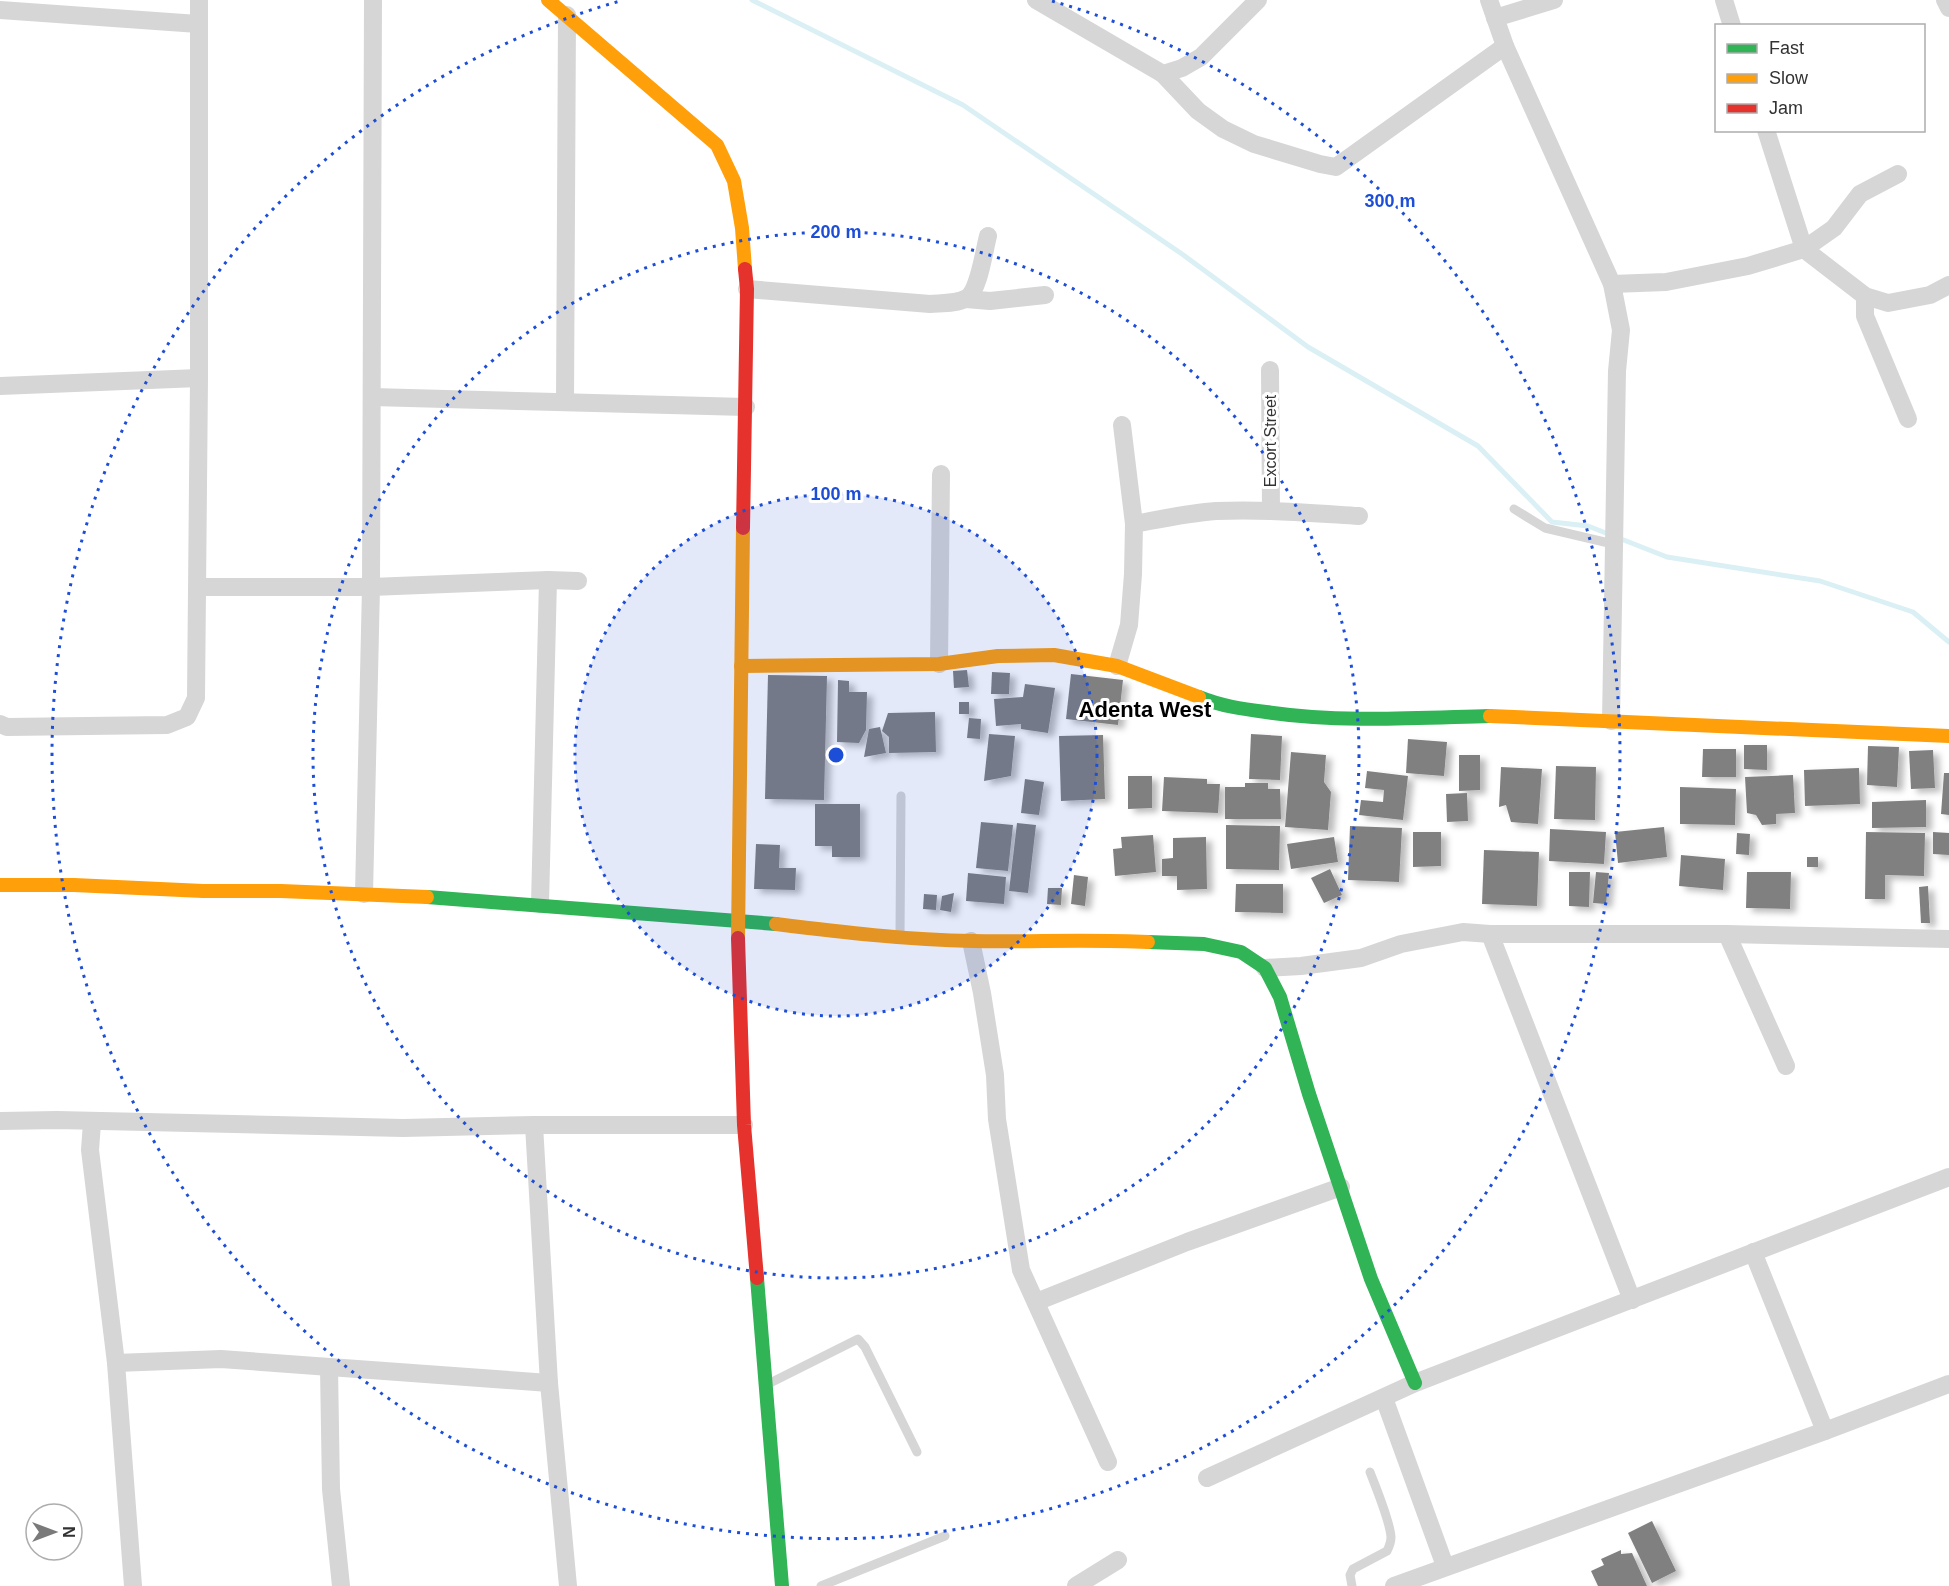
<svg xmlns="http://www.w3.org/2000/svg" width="1949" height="1586" viewBox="0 0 1949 1586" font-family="Arial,sans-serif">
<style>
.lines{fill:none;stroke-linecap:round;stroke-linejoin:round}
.stream{stroke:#dbf0f4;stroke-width:5}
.building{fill:#808080;filter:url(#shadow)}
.lane{stroke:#d6d6d6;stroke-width:9}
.street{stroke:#d6d6d6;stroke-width:18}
.fast{stroke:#30b455;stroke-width:14}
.slow{stroke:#ff9f0a;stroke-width:14}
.jam{stroke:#e5322d;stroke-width:14}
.ring{fill:none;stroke:#1d4ed8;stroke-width:3;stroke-dasharray:3 6}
.labels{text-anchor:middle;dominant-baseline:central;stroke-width:6;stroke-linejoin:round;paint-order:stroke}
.street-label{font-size:16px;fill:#323232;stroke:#fff}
.district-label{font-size:22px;font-weight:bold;fill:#000;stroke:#fff}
.centre{fill:#1d4ed8;stroke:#fff;stroke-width:3}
.ring-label{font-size:18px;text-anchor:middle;font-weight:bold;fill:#1d4ed8;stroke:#fff;stroke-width:6;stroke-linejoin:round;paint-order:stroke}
</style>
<defs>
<filter id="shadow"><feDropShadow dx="6" dy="4" stdDeviation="3" flood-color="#0004"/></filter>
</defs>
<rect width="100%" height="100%" fill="#fff"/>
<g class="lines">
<path class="stream" d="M752 0 963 105 1182 254 1308 347 1478 446 1552 522 1588 526 1667 557 1820 581 1913 612 1949 642"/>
</g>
<g class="building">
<path d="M967 670 969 687 954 688 953 671Z"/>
<path d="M992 672 1010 673 1009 694H991Z"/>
<path d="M1071 674 1123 680 1118 725 1066 719Z"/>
<path d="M768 675 827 676 824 800 765 799Z"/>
<path d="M838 680 849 681V692H867L866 730 859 743 837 742Z"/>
<path d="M1025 684 1055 688 1048 733 1021 729V724L996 726 994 699 1023 697Z"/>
<rect x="959" y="702" width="10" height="12"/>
<path d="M935 712 936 752 889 753V737L882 731 888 713Z"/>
<path d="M969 718 981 719 980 739 967 738Z"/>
<path d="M880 727 886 753 864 757 869 729Z"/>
<path d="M989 734 1015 736 1011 776 984 781Z"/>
<path d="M1251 734 1282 736 1280 780 1249 779Z"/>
<path d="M1103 735 1105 799 1061 801 1059 736Z"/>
<path d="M1408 739 1447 742 1444 776 1406 773Z"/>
<path d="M1744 745H1767V770L1744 769Z"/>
<path d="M1868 746 1899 747 1897 787 1867 785Z"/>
<path d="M1703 749H1736V777H1702Z"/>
<path d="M1933 750 1935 788 1911 789 1909 751Z"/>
<path d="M1291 752 1326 755 1324 782 1331 792 1328 830 1285 827Z"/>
<path d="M1459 755H1480V790L1459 791Z"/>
<path d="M1556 766 1596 767 1595 820 1554 819Z"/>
<path d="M1501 767 1542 769 1538 824 1511 822 1506 805 1499 807Z"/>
<path d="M1859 768 1860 804 1805 806 1804 770Z"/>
<path d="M1367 771 1408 776 1403 820 1359 815 1361 800 1383 802 1384 790 1365 788Z"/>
<path d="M1944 773H1949V815L1941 814Z"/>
<path d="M1793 775 1795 813 1776 814V824L1762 825 1756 815 1747 813 1745 777Z"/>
<path d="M1128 776H1152V808L1128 809Z"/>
<path d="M1164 777 1207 779V784H1220L1218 813 1162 811Z"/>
<path d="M1025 779 1044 782 1039 815 1021 813Z"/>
<path d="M1245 783H1268V789H1280L1281 819H1225V787H1245Z"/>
<path d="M1680 787 1736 789 1735 825 1680 824Z"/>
<path d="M1467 793 1468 821 1447 822 1446 794Z"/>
<path d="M1926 800V827L1872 828V802Z"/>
<path d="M815 804H860V857H832V846H815Z"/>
<path d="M981 822 1013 825 1008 871 976 868Z"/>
<path d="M1017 823 1036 825 1028 893 1009 891Z"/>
<path d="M1226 825 1280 826 1279 870 1226 869Z"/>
<path d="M1350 826 1402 828 1399 882 1348 880Z"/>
<path d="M1664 827 1667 857 1618 863 1615 832Z"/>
<path d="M1550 829 1606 832 1604 864 1549 861Z"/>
<path d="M1413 832H1441V866L1413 867Z"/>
<path d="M1866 832 1925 833 1924 876 1885 875V899H1865Z"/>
<path d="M1933 832 1949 833V855L1933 854Z"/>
<path d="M1737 833 1750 834 1749 855 1736 854Z"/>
<path d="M1153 835 1156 872 1115 876 1113 849 1122 848 1121 837Z"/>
<path d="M1206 837 1207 889 1177 890V876H1162V859L1173 858V838Z"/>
<path d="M1334 837 1338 862 1291 869 1287 844Z"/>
<path d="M756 844 780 845 779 868H796L795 890 754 889Z"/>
<path d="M1484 850 1539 852 1537 906 1482 904Z"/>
<path d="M1681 855 1725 859 1723 890 1679 886Z"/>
<rect x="1807" y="857" width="11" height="10"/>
<path d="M1330 869 1342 895 1324 903 1311 878Z"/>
<path d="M1569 872H1590L1589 907 1569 906Z"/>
<path d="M1596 872 1609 873 1606 904 1593 903Z"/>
<path d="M1747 872H1791L1790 909 1746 908Z"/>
<path d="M968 873 1006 877 1004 904 966 901Z"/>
<path d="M1074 875 1088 877 1085 906 1071 904Z"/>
<path d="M1236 884H1283V913L1235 912Z"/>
<path d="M1928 886 1930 923H1921L1919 887Z"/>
<path d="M1048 888H1062L1061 905 1047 904Z"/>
<path d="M954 893 951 912 940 910 942 896Z"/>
<path d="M924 894 937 895 936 910 923 909Z"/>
<path d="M1652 1521 1676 1571 1652 1583 1628 1533Z"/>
<path d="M1621 1550V1554L1632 1553 1647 1586H1598L1591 1571 1604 1565 1601 1559Z"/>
</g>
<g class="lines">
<g class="lane">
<path d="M1514 509 1545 528 1613 544"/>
<path d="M900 934 901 796"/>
<path d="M770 1383 858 1339 865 1347 917 1452"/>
<path d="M821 1586 945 1536"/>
<path d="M1352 1586 1350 1575 1353 1569 1387 1551C1389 1547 1391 1542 1391 1537 1390 1521 1376 1488 1370 1472"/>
</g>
<g class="street">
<path d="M1036 0 1163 74 1198 111 1223 129 1254 144 1320 164 1336 167 1505 46"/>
<path d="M1489 0 1505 46 1612 284 1621 330 1617 371 1611 721"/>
<path d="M1724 0 1732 26"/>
<path d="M1945 0 1949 8"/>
<path d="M0 10 198 24"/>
<path d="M1495 18 1554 0"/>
<path d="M1163 74 1182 68 1201 57 1258 0"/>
<path d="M1766 130 1804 249 1865 296 1888 303 1930 295 1949 285"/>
<path d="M1612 284 1666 282 1748 266 1804 249 1834 228 1860 194 1898 174"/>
<path d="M747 289 930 304C941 303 956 304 967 298 979 290 984 251 988 236"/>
<path d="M1865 296V316L1908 419"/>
<path d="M966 299 990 301 1045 295"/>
<path d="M1270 370 1271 511"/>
<path d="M0 386 199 378"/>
<path d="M372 397 746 407"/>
<path d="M565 402 567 15"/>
<path d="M1134 524C1161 519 1188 513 1216 511 1264 509 1311 513 1359 516"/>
<path d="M198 587H371L548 580 578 581"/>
<path d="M939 664 941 474"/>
<path d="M1117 666 1129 625 1133 574 1134 524 1122 425"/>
<path d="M0 724 7 727 167 725 187 717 196 698 199 378V0"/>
<path d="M364 894 371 587 373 0"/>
<path d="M540 904 548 580"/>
<path d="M1490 934 1632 1300"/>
<path d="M1727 934 1786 1066"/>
<path d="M971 941 982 993 995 1075 997 1119 1021 1270 1108 1462"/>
<path d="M1265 968 1301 966 1361 958 1401 944 1463 932 1490 934H1727L1949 939"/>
<path d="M0 1121 57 1120 403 1128 534 1125H744"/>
<path d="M92 1123 90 1150 116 1363 133 1586"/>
<path d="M534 1125 549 1383 568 1586"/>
<path d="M1753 1252 1825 1431"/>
<path d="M1036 1302 1187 1242 1341 1187"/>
<path d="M116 1363 221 1359 549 1383"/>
<path d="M329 1368 331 1489 341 1586"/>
<path d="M1384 1398 1445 1566"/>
<path d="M1207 1478 1415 1383 1949 1177"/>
<path d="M1076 1586 1118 1560"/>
<path d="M1394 1586 1825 1431 1949 1384"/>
</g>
<g class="fast">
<path d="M1199 697C1221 706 1242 709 1266 712 1340 723 1415 718 1490 716"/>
<path d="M427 897 776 924"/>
<path d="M1148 942 1204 944 1241 952 1265 968 1280 997 1309 1094 1371 1279 1415 1383"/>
<path d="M757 1278 782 1586"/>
</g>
<g class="slow">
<path d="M548 0 717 145 734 181 742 228 745 269"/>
<path d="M741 666 939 664 998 656 1054 655 1117 666 1199 697"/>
<path d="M1490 716 1949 736"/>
<path d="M0 885H74L203 891H281L427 897"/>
<path d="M776 924C841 932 907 940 973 941 1032 942 1090 939 1148 942"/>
<path d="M738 938 743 528"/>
</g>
<g class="jam">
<path d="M743 528 747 289 745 269"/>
<path d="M738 938 744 1125 757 1278"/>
</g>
</g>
<circle cx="836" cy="755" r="261" fill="#1d4ed8" fill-opacity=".12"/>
<g class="ring">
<circle cx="836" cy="755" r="261"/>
<circle cx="836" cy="755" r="523"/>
<path d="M1052 1A784 784 0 1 1 620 1"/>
</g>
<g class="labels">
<g class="street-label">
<text transform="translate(1270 441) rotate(-90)">Excort Street</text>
</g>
<g class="district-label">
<text x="1145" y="709">Adenta West</text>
</g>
</g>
<circle cx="836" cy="755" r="9" class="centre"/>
<g class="ring-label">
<text x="1390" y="207">300 m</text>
<text x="836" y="238">200 m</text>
<text x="836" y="500">100 m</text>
</g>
<rect x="1715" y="24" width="210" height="108" fill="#ffffff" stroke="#adadad" stroke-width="1.5"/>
<rect x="1727" y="44" width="30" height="9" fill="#30b455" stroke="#adadad" stroke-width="1.5"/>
<text x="1769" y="54" font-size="18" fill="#323232">Fast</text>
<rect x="1727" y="74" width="30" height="9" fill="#ff9f0a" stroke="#adadad" stroke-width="1.5"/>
<text x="1769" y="84" font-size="18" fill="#323232">Slow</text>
<rect x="1727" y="104" width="30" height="9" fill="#e5322d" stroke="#adadad" stroke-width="1.5"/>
<text x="1769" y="114" font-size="18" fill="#323232">Jam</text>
<g transform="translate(54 1532) rotate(90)"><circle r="28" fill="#ffffff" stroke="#adadad" stroke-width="1.5"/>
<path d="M0-4.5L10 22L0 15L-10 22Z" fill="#7a7a7a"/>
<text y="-9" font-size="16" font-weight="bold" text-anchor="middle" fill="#323232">N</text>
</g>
</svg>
